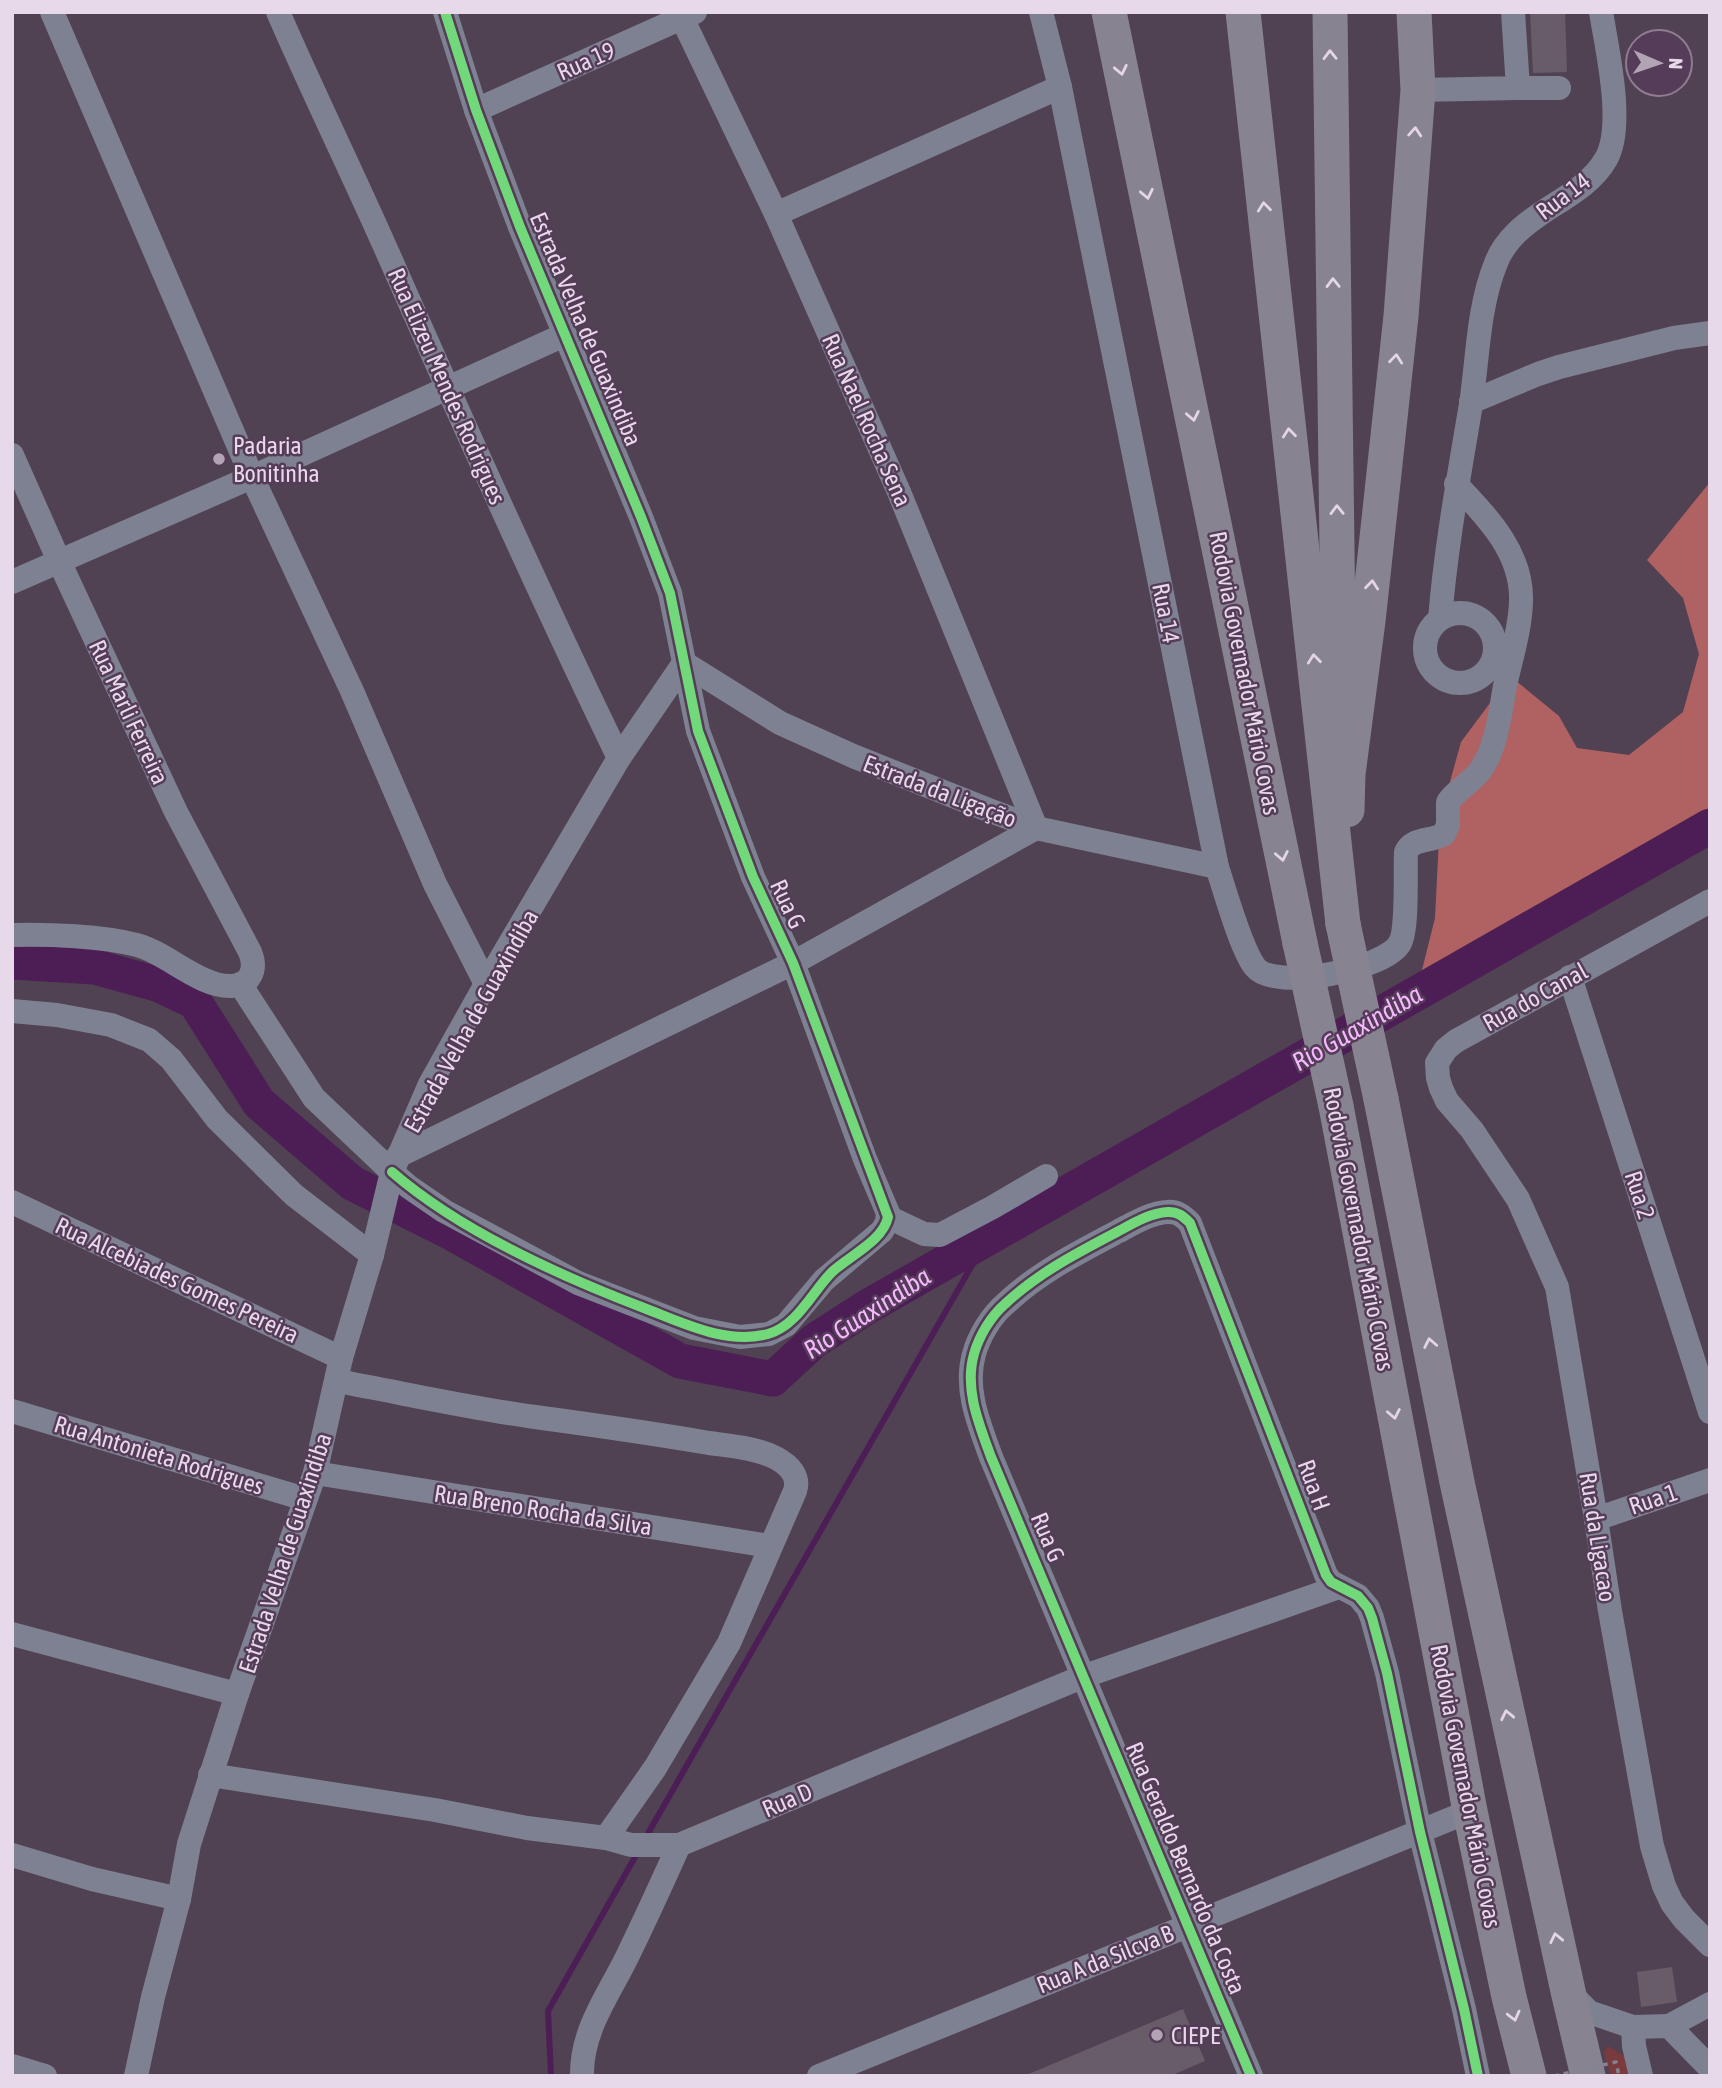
<svg xmlns="http://www.w3.org/2000/svg" width="1722" height="2088" viewBox="0 0 1722 2088" font-family="'Asap Condensed',sans-serif">
<style>
.green{fill:#793b3d}
.forest{fill:#b06262}
.lines{fill:none;stroke-linecap:round;stroke-linejoin:round}
.stream{stroke:#4d1e55;stroke-width:6}
.river{stroke:#4d1e55;stroke-width:35}
.building{fill:#685c69}
.minor{stroke:#7e8192;stroke-width:24}
.highway{stroke:#878390;stroke-width:35}
.path-bridge{stroke:#838391;stroke-width:3.5;stroke-dasharray:5 5;stroke-linecap:butt}
.highway-bridge{stroke:#878390;stroke-width:35}
.cycleway-casing{stroke:#553c58;stroke-width:15}
.cycleway{stroke:#71d979;stroke-width:10}
.oneway{stroke:#e3d5e6}
.poi-dot{fill:#b3a4b5;stroke:#553c58;stroke-width:2.5}
.labels{text-anchor:middle;dominant-baseline:central;stroke-width:5;stroke-linejoin:round;paint-order:stroke}
.street-label{font-size:24px;fill:#e8d9ea;stroke:#553c58}
.poi-label{font-size:24px;fill:#e8d9ea;stroke:#553c58;text-anchor:start}
.water-label{font-size:26px;font-style:italic;fill:#f5b8fe;stroke:#553c58}
</style>
<rect width="100%" height="100%" fill="#504252"/>
<path class="green" d="M1608 2046 1626 2057 1630 2076H1611L1604 2052Z"/>
<path class="forest" d="M1710 482V825L1463 967 1419 982 1435 918 1440 818 1461 742 1510 676 1559 716 1577 748 1629 755 1683 712 1699 654 1683 598 1647 560Z"/>
<g class="lines">
<g class="stream">
<path d="M646 1837 987 1239"/>
<path d="M551 2076 548 2011 639 1850"/>
</g>
<path class="river" d="M12 962 95 967 157 984 195 1002 259 1103 352 1183 448 1231 680 1361 773 1379 814 1341 867 1307 1710 826"/>
</g>
<g class="building">
<path d="M1530 12H1565L1567 72 1533 73Z"/>
<path d="M1672 1967 1677 2002 1641 2007 1637 1972Z"/>
<path d="M1183 2009 1205 2061 1170 2076H1024Z"/>
</g>
<g class="lines">
<g class="minor">
<path d="M52 12 252 477 352 691 435 884 486 984"/>
<path d="M278 12C314 95 354 176 390 258 464 426 539 593 619 758"/>
<path d="M1041 12 1060 87 1217 867C1225 891 1241 949 1255 967 1275 992 1386 969 1400 943 1408 928 1405 872 1406 852 1413 837 1432 842 1444 834L1448 825V802C1457 789 1473 782 1482 768 1497 745 1500 713 1505 686 1511 658 1520 631 1521 602 1523 553 1487 517 1456 484"/>
<path d="M682 18 776 214 899 492 1036 828"/>
<path d="M1518 88H1559"/>
<path d="M1418 90 1518 88 1513 12"/>
<path d="M476 110 695 12"/>
<path d="M776 214 1060 87"/>
<path d="M1471 402 1538 374 1559 367 1674 338 1710 333"/>
<path d="M12 455 59 561 176 812 250 952C257 969 251 985 231 986 200 987 167 953 137 945 102 936 49 934 12 935"/>
<path d="M12 582 252 477 564 335"/>
<circle cx="1460" cy="648" r="35"/>
<path d="M1440 619C1446 546 1459 476 1471 404 1478 357 1478 307 1496 263 1505 239 1525 224 1546 210 1568 196 1593 182 1606 159 1625 126 1607 49 1601 12"/>
<path d="M684 663 780 723 853 756 991 811 1036 828 1217 867"/>
<path d="M1710 901 1456 1041 1446 1049 1437 1063 1438 1078 1441 1088 1447 1101 1472 1130 1518 1199 1557 1287 1596 1519 1610 1611 1652 1846 1664 1886 1672 1903 1684 1919 1710 1945"/>
<path d="M1570 977 1710 1412"/>
<path d="M240 984 314 1098 392 1172 409 1187 444 1211 578 1283 694 1328 740 1337 769 1334 786 1325 824 1280 882 1231 887 1222 888 1213 865 1159 793 963 753 877 698 731 670 593 641 517 520 227 476 110 445 12"/>
<path d="M12 1011 57 1015 111 1025 149 1040 171 1059 217 1119 294 1195 372 1255"/>
<path d="M398 1156 793 963 1036 828"/>
<path d="M12 1202 341 1358"/>
<path d="M888 1217 924 1234 940 1235 993 1207 1046 1176"/>
<path d="M337 1381C403 1393 469 1408 535 1417 594 1425 651 1433 709 1443 730 1446 757 1448 776 1458 789 1465 800 1476 795 1491L729 1643 655 1768 606 1838"/>
<path d="M12 1411 305 1499"/>
<path d="M315 1473 770 1546"/>
<path d="M1596 1519 1710 1480"/>
<path d="M12 1634 237 1694"/>
<path d="M210 1775 435 1810 527 1828 606 1838 631 1845H679L1082 1677 1339 1587"/>
<path d="M12 1855 92 1879 179 1899"/>
<path d="M1568 1991 1589 2012 1633 2027 1669 2026 1710 2068"/>
<path d="M1669 2026 1710 2004"/>
<path d="M1633 2027 1634 2046 1641 2076"/>
<path d="M12 2066 45 2076"/>
<path d="M136 2076 153 1997 179 1899 189 1844 237 1694 315 1473 341 1358 372 1255 392 1172 430 1084 486 984 619 758 684 663"/>
<path d="M582 2076C581 2031 608 1996 627 1957 645 1920 662 1883 679 1845"/>
<path d="M819 2076 1470 1811"/>
<path d="M1251 2076 991 1457C979 1424 964 1389 974 1354 979 1336 991 1316 1005 1304 1038 1273 1077 1253 1117 1232 1132 1224 1150 1213 1167 1212 1177 1211 1183 1216 1190 1223L1326 1575 1331 1582 1358 1596 1368 1608 1372 1618 1387 1673 1420 1832 1464 2009 1478 2076"/>
</g>
<g class="highway">
<path d="M1109 12 1300 943"/>
<path d="M1243 12 1343 924"/>
<path d="M1330 12 1339 702"/>
<path d="M1347 810 1348 774 1368 621 1401 316 1418 90 1414 12"/>
<path d="M1381 1099 1457 1482 1568 1991 1588 2076"/>
<path d="M1336 1106 1470 1811 1509 1997 1529 2076"/>
</g>
<path class="path-bridge" d="M1554 2076 1616 2062 1619 2076"/>
<g class="highway-bridge">
<path d="M1343 924 1381 1099"/>
<path d="M1300 943 1336 1106"/>
</g>
<defs>
<g id="cycleway">
<path d="M392 1172C460 1231 560 1276 644 1308 683 1323 726 1345 768 1334 797 1326 812 1292 832 1272 849 1256 883 1241 888 1217L793 963 753 877 698 731 670 593 641 517 520 227 476 110 445 12"/>
<path d="M1251 2076 991 1457C979 1424 964 1389 974 1354 979 1336 991 1316 1005 1304 1038 1273 1077 1253 1117 1232 1132 1224 1150 1213 1167 1212 1177 1211 1183 1216 1190 1223L1326 1575 1331 1582 1358 1596 1368 1608 1372 1618 1387 1673 1420 1832 1464 2009 1478 2076"/>
</g>
</defs>
<use href="#cycleway" class="cycleway-casing"/>
<use href="#cycleway" class="cycleway"/>
</g>
<defs><path id="oneway-chevron" d="M-2-3.5L2.5 0L-2 3.5" fill="none" stroke-width="1.6" stroke-linecap="round" stroke-linejoin="round" transform="scale(1.75)"/></defs>
<g class="oneway">
<use href="#oneway-chevron" transform="translate(1330 55) rotate(-91)"/>
<use href="#oneway-chevron" transform="translate(1121 70) rotate(78)"/>
<use href="#oneway-chevron" transform="translate(1415 132) rotate(-86)"/>
<use href="#oneway-chevron" transform="translate(1147 194) rotate(78)"/>
<use href="#oneway-chevron" transform="translate(1264 207) rotate(-96)"/>
<use href="#oneway-chevron" transform="translate(1333 283) rotate(-91)"/>
<use href="#oneway-chevron" transform="translate(1396 359) rotate(-84)"/>
<use href="#oneway-chevron" transform="translate(1193 416) rotate(79)"/>
<use href="#oneway-chevron" transform="translate(1289 433) rotate(-96)"/>
<use href="#oneway-chevron" transform="translate(1337 510) rotate(-91)"/>
<use href="#oneway-chevron" transform="translate(1372 585) rotate(-84)"/>
<use href="#oneway-chevron" transform="translate(1314 659) rotate(-96)"/>
<use href="#oneway-chevron" transform="translate(1282 856) rotate(79)"/>
<use href="#oneway-chevron" transform="translate(1430 1343) rotate(-101)"/>
<use href="#oneway-chevron" transform="translate(1394 1414) rotate(79)"/>
<use href="#oneway-chevron" transform="translate(1507 1715) rotate(-102)"/>
<use href="#oneway-chevron" transform="translate(1556 1938) rotate(-102)"/>
<use href="#oneway-chevron" transform="translate(1514 2016) rotate(76)"/>
</g>
<g class="poi-dot">
<circle cx="219" cy="459" r="7"/>
<circle cx="1157" cy="2035" r="7"/>
</g>
<g class="labels">
<g class="street-label">
<text transform="translate(586 61) rotate(-24)">Rua 19</text>
<text transform="translate(1563 196) rotate(-37)">Rua 14</text>
<text transform="translate(586 329) rotate(67)">Estrada Velha de Guaxindiba</text>
<text transform="translate(447 386) rotate(66)">Rua Elizeu Mendes Rodrigues</text>
<text transform="translate(867 420) rotate(66)">Rua Nael Rocha Sena</text>
<text transform="translate(1166 613) rotate(79)">Rua 14</text>
<text transform="translate(1245 673) rotate(79)">Rodovia Governador Mário Covas</text>
<text transform="translate(129 712) rotate(65)">Rua Marli Ferreira</text>
<text transform="translate(940 791) rotate(21)">Estrada da Ligação</text>
<text transform="translate(788 904) rotate(65)">Rua G</text>
<text transform="translate(1535 997) rotate(-29)">Rua do Canal</text>
<text transform="translate(471 1021) rotate(-61)">Estrada Velha de Guaxindiba</text>
<text transform="translate(1640 1195) rotate(72)">Rua 2</text>
<text transform="translate(1359 1229) rotate(79)">Rodovia Governador Mário Covas</text>
<text transform="translate(177 1280) rotate(25)">Rua Alcebiades Gomes Pereira</text>
<text transform="translate(159 1455) rotate(17)">Rua Antonieta Rodrigues</text>
<text transform="translate(1314 1485) rotate(70)">Rua H</text>
<text transform="translate(1653 1499) rotate(-19)">Rua 1</text>
<text transform="translate(543 1510) rotate(9)">Rua Breno Rocha da Silva</text>
<text transform="translate(1048 1537) rotate(67)">Rua G</text>
<text transform="translate(1598 1537) rotate(81)">Rua da Ligacao</text>
<text transform="translate(285 1553) rotate(-72)">Estrada Velha de Guaxindiba</text>
<text transform="translate(1466 1786) rotate(79)">Rodovia Governador Mário Covas</text>
<text transform="translate(787 1800) rotate(-23)">Rua D</text>
<text transform="translate(1186 1868) rotate(67)">Rua Geraldo Bernardo da Costa</text>
<text transform="translate(1105 1959) rotate(-22)">Rua A da Silcva B</text>
</g>
<g class="poi-label">
<text x="233" y="445">Padaria<tspan x="233" dy="28">Bonitinha</tspan></text>
<text x="1171" y="2035">CIEPE</text>
</g>
<g class="water-label">
<text transform="translate(1357 1028) rotate(-30)">Rio Guaxindiba</text>
<text transform="translate(867 1313) rotate(-33)">Rio Guaxindiba</text>
</g>
</g>
<rect width="1722" height="2088" fill="none" stroke="#e8d9ea" stroke-width="28"/>
<g transform="translate(1659 63) rotate(92)"><circle r="33" fill="#553c58" stroke="#907b92" stroke-width="2"/>
<path d="M0-5L12 26L0 18L-12 26Z" fill="#b3a4b5"/>
<text y="-10" font-size="19" font-weight="bold" text-anchor="middle" fill="#e8d9ea">N</text>
</g>
</svg>
